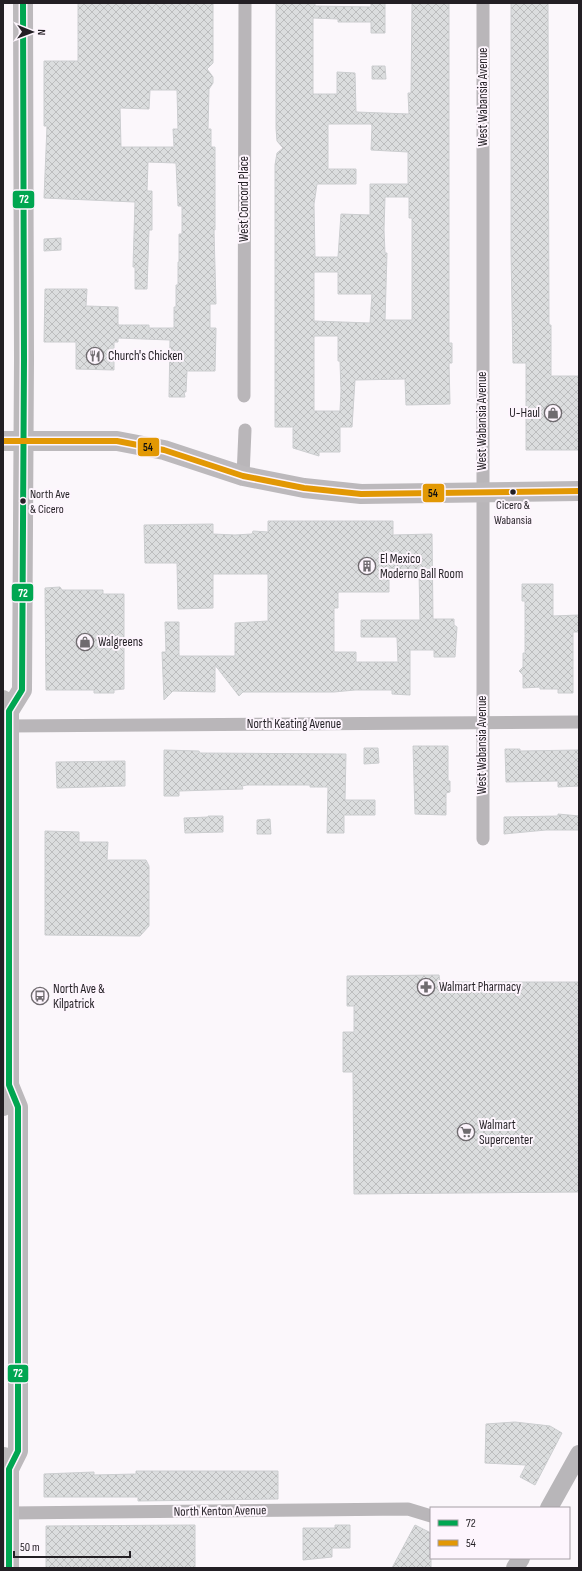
<svg xmlns="http://www.w3.org/2000/svg" width="582" height="1571" viewBox="0 0 582 1571" font-family="'Sofia Sans Condensed',sans-serif">
<style>
.building{fill:url(#building-cross-hatch);stroke:#ccced0;fill-rule:evenodd}
.lines{fill:none;stroke-linecap:round;stroke-linejoin:round}
.minor{stroke:#b9b6b9;stroke-width:13}
.secondary{stroke:#b8b6b9;stroke-width:18}
.primary{stroke:#bcb9bc;stroke-width:20}
.bus-1-casing{stroke:#fdf5fd;stroke-width:9}
.bus-2-casing{stroke:#fdf5fd;stroke-width:9}
.bus-1{stroke:#00a651;stroke-width:6}
.bus-2{stroke:#e29804;stroke-width:6}
.bus-dot{fill:#231f24;stroke:#fdf5fd;stroke-width:1.5}
.labels{text-anchor:middle;dominant-baseline:central;stroke-width:4;stroke-linejoin:round;paint-order:stroke}
.bus-label{font-size:12px;fill:#231f24;stroke:#fdf5fd;text-anchor:start}
.street-label{font-size:13px;fill:#231f24;stroke:#fdf5fd}
.poi-label{font-size:13px;fill:#231f24;stroke:#fdf5fd;text-anchor:start}
.line-badge{stroke:#fdf5fd;stroke-width:1.5}
.badge-label{font-size:11px;text-anchor:middle;font-weight:bold;fill:#fff}
.pale-badge-label{font-size:11px;text-anchor:middle;font-weight:bold;fill:#111}
</style>
<defs>
<pattern id="building-cross-hatch" width="8" height="8" patternUnits="userSpaceOnUse"><rect width="8" height="8" fill="#dbddde"/><path d="M0 0l8 8M0 8l8-8" fill="none" stroke="#bcbdbe"/></pattern>
</defs>
<rect width="100%" height="100%" fill="#fbf7fb"/>
<g class="building">
<path d="M78 3H213V63L207 69 213 77V83L209 89 208 129H211V147H215V230H214L216 304H210V328H216L215 371H187L186 392H184L185 397H169L170 340 118 338V342H114V370L76 369V342H44L45 289H87L86 306 118 307V325H149V328H174V307H176V285H178V262H179V234H182V206H178L176 163 148 162 147 191H152V230H149L147 289H135V267H133L135 202 44 198 47 126H44V61H78ZM150 90H177L178 129H173L174 147H121L120 108 149 109Z"/>
<path d="M276 3H315V6L371 7V3H385V33H371V22H338V19L313 18V94H337V72L355 73 356 112 409 114 408 93H411L412 3H449V343H452V363H449L450 404 406 405 405 379 355 380 352 427H340V452H319V456L293 448V427H275V165L277 153 283 148 277 141 276 128ZM328 124H371L372 126 371 150 408 152V184H370V215L341 214 338 257H315L314 204 317 184H356V169H328ZM385 197H409V218H412V320H385L387 253H385L384 230ZM314 272H338V294H372L370 323 314 321ZM314 336H338V361H340L341 391 340 411H314Z"/>
<path d="M511 3H548L549 325H551V376H579V450H526V363H513L511 251Z"/>
<path d="M372 66H385L386 79H372Z"/>
<path d="M61 238V250L44 251V239Z"/>
<path d="M268 521H393V535L432 534 433 619H454V625L457 627 455 657H434V650H410V695L392 694V690H355L334 692H243L239 696 215 665V692L173 691 164 700 162 652H166L165 622H179V656H235V623L268 621V574H213V608L178 609 177 563H145L144 525 213 524V534L235 535 252 534 253 531 268 532ZM389 568 419 571 420 620H361V637H397L398 662H356V652H334V608H338V592H389Z"/>
<path d="M522 584H553V616L579 615V632H573V693H558V689H540V687L523 688V675L519 671 523 667V653H525V601H522Z"/>
<path d="M60 587 62 590H103V594H124V689L114 690V693H94V690H46L45 588Z"/>
<path d="M413 746H448V781H450V792L446 793V815L415 814Z"/>
<path d="M364 748H378L379 763 364 764Z"/>
<path d="M505 749H520V751L579 750V786L558 787V781L506 782Z"/>
<path d="M164 750 199 751 200 753 346 754 345 800H375V815H344V833H327L328 787H310V785H247L242 786 243 789 179 791V796H164Z"/>
<path d="M125 761V786L57 788 56 762Z"/>
<path d="M558 814 579 816V830H546L504 834V817L558 816Z"/>
<path d="M208 816H223V832L185 833 184 818 208 817Z"/>
<path d="M270 819 271 834H257V820Z"/>
<path d="M45 831 79 832V842H108L107 860H146L149 866V926L140 936 45 935Z"/>
<path d="M439 975 440 982H579V1192L354 1194 353 1072H343V1032H354V1006H347V976Z"/>
<path d="M515 1422 550 1426 562 1433 535 1485 520 1477 526 1465 485 1463 486 1424Z"/>
<path d="M136 1471H278V1499L138 1501V1497H44V1474L94 1472V1475L136 1474Z"/>
<path d="M195 1525V1568H46V1526Z"/>
<path d="M335 1525H350V1548H332V1557L303 1560V1528H335Z"/>
<path d="M415 1525 431 1533V1568H392Z"/>
</g>
<g class="lines">
<g class="minor">
<path d="M483 3V839"/>
<path d="M244 396 245 3"/>
<path d="M243 476 245 430"/>
<path d="M9 726 579 722"/>
<path d="M9 1513 408 1509 431 1516"/>
</g>
<g class="secondary">
<path d="M549 1508 579 1454"/>
<path d="M515 1568 521 1558"/>
</g>
<g class="primary">
<path d="M3 441H117L164 450 243 476 304 488 361 494 579 491"/>
<path d="M3 700 9 711V1085L3 1106"/>
<path d="M9 711 22 690 24 360 23 3"/>
<path d="M4 1457 9 1469V1568"/>
<path d="M9 1469 18 1451V1107L9 1085"/>
</g>
<defs>
<path id="bus-1" d="M9 1568V1469L18 1451V1107L9 1085V711L22 690 24 360 23 3"/>
<path id="bus-2" d="M3 441H117L164 450 243 476 304 488 361 494 579 491"/>
</defs>
<use href="#bus-1" class="bus-1-casing"/>
<use href="#bus-2" class="bus-2-casing"/>
<use href="#bus-1" class="bus-1"/>
<use href="#bus-2" class="bus-2"/>
</g>
<defs>
<symbol id="restaurant-ring" viewBox="-11 -11 22 22"><circle r="9.5" fill="#fdf5fd" stroke="#6f6b6f" stroke-width="1.5"/><path d="M-5-6h1v4h1v-4h1v4h1v-4h1v5L-1.5 .5V6h-2V.5L-5-1ZM5-6V6H3V1.5H1.5Q1.5-4 5-6Z" fill="#6f6b6f"/></symbol>
<symbol id="shop-ring" viewBox="-11 -11 22 22"><circle r="9.5" fill="#fdf5fd" stroke="#6f6b6f" stroke-width="1.5"/><path d="M-5-2.5h2.3a2.7 3.5 0 0 1 5.4 0H5L5.5 6h-11ZM-1.5-2.5h3a1.5 2.3 0 0 0-3 0Z" fill="#6f6b6f"/></symbol>
<symbol id="building-ring" viewBox="-11 -11 22 22"><circle r="9.5" fill="#fdf5fd" stroke="#6f6b6f" stroke-width="1.5"/><path d="M-4-6H4V6H1V3H-1V6H-4ZM-2.5-4.3h1.7v1.8h-1.7ZM.8-4.3h1.7v1.8H.8ZM-2.5-1h1.7V.8h-1.7ZM.8-1h1.7V.8H.8Z" fill="#6f6b6f"/></symbol>
<symbol id="pharmacy-ring" viewBox="-11 -11 22 22"><circle r="9.5" fill="#fdf5fd" stroke="#6f6b6f" stroke-width="1.5"/><path d="M-2-6h4v4h4v4h-4v4h-4v-4h-4v-4h4Z" fill="#6f6b6f"/></symbol>
<symbol id="bus-ring" viewBox="-11 -11 22 22"><circle r="9.5" fill="#fdf5fd" stroke="#6f6b6f" stroke-width="1.5"/><path d="M-5-6H5V4H4V6H2V4H-2V6H-4V4H-5ZM-3.5-4V0h7V-4ZM-3.5 1.2v1.5H-2V1.2ZM2 1.2v1.5H3.5V1.2Z" fill="#6f6b6f"/></symbol>
<symbol id="supermarket-ring" viewBox="-11 -11 22 22"><circle r="9.5" fill="#fdf5fd" stroke="#6f6b6f" stroke-width="1.5"/><path d="M-6-5.5h2.5l.6 2H6L4.5 2H-2.5L-4.4-4H-6ZM-1.5 3.2a1.3 1.3 0 1 0 .1 0ZM3 3.2a1.3 1.3 0 1 0 .1 0Z" fill="#6f6b6f"/></symbol>
</defs>
<g fill-rule="evenodd">
<use href="#restaurant-ring" x="85" y="346" width="20" height="20"/>
<use href="#shop-ring" x="543" y="403" width="20" height="20"/>
<use href="#building-ring" x="357" y="556" width="20" height="20"/>
<use href="#shop-ring" x="75" y="632" width="20" height="20"/>
<use href="#pharmacy-ring" x="416" y="977" width="20" height="20"/>
<use href="#bus-ring" x="30" y="986" width="20" height="20"/>
<use href="#supermarket-ring" x="456" y="1122" width="20" height="20"/>
</g>
<g class="bus-dot">
<circle cx="513" cy="492" r="3.5"/>
<circle cx="23" cy="501" r="3.5"/>
</g>
<g class="labels">
<g class="bus-label">
<text x="30" y="494">North Ave<tspan x="30" dy="15">&amp; Cicero</tspan></text>
<text x="513" y="505" text-anchor="middle">Cicero &amp;<tspan x="513" dy="15">Wabansia</tspan></text>
</g>
<g class="street-label">
<text transform="translate(483 97) rotate(-90)">West Wabansia Avenue</text>
<text transform="translate(244 199) rotate(-90)">West Concord Place</text>
<text transform="translate(482 421) rotate(-90)">West Wabansia Avenue</text>
<text x="294" y="724">North Keating Avenue</text>
<text transform="translate(482 745) rotate(-90)">West Wabansia Avenue</text>
<text transform="translate(220 1511) rotate(-1)">North Kenton Avenue</text>
</g>
<g class="poi-label">
<text x="108" y="356">Church's Chicken</text>
<text x="540" y="413" text-anchor="end">U-Haul</text>
<text x="380" y="559">El Mexico<tspan x="380" dy="15">Moderno Ball Room</tspan></text>
<text x="98" y="642">Walgreens</text>
<text x="439" y="987">Walmart Pharmacy</text>
<text x="53" y="989">North Ave &amp;<tspan x="53" dy="15">Kilpatrick</tspan></text>
<text x="479" y="1125">Walmart<tspan x="479" dy="15">Supercenter</tspan></text>
</g>
</g>
<g class="line-badge">
<rect x="12" y="190" width="23" height="19" rx="4" fill="#00a651"/>
<rect x="137" y="437" width="23" height="20" rx="4" fill="#e29804"/>
<rect x="422" y="483" width="23" height="20" rx="4" fill="#e29804"/>
<rect x="11" y="583" width="23" height="19" rx="4" fill="#00a651"/>
<rect x="7" y="1364" width="22" height="19" rx="4" fill="#00a651"/>
</g>
<g class="badge-label">
<text x="24" y="203">72</text>
<text x="23" y="597">72</text>
<text x="18" y="1377">72</text>
</g>
<g class="pale-badge-label">
<text x="148" y="451">54</text>
<text x="433" y="497">54</text>
</g>
<rect width="582" height="1571" fill="none" stroke="#231f24" stroke-width="8"/>
<rect x="430" y="1507" width="140" height="52" fill="#fdf5fd" stroke="#a69fa6"/>
<rect x="438" y="1520" width="20" height="6" fill="#00a651" stroke="#a69fa6"/>
<text x="466" y="1527" font-size="12" fill="#231f24">72</text>
<rect x="438" y="1540" width="20" height="6" fill="#e29804" stroke="#a69fa6"/>
<text x="466" y="1547" font-size="12" fill="#231f24">54</text>
<g transform="translate(32 32) rotate(91)" stroke="#fdf5fd" stroke-width="3" paint-order="stroke">
<path d="M0-3L7 15L0 10L-7 15Z" fill="#231f24"/>
<text y="-6" font-size="11" font-weight="bold" text-anchor="middle" fill="#231f24">N</text>
</g>
<path d="M14 1551v6h116v-6" fill="none" stroke="#231f24" stroke-width="2"/>
<text x="20" y="1551" font-size="12" fill="#231f24" stroke="#fdf5fd" stroke-width="3" paint-order="stroke">50 m</text>
</svg>
